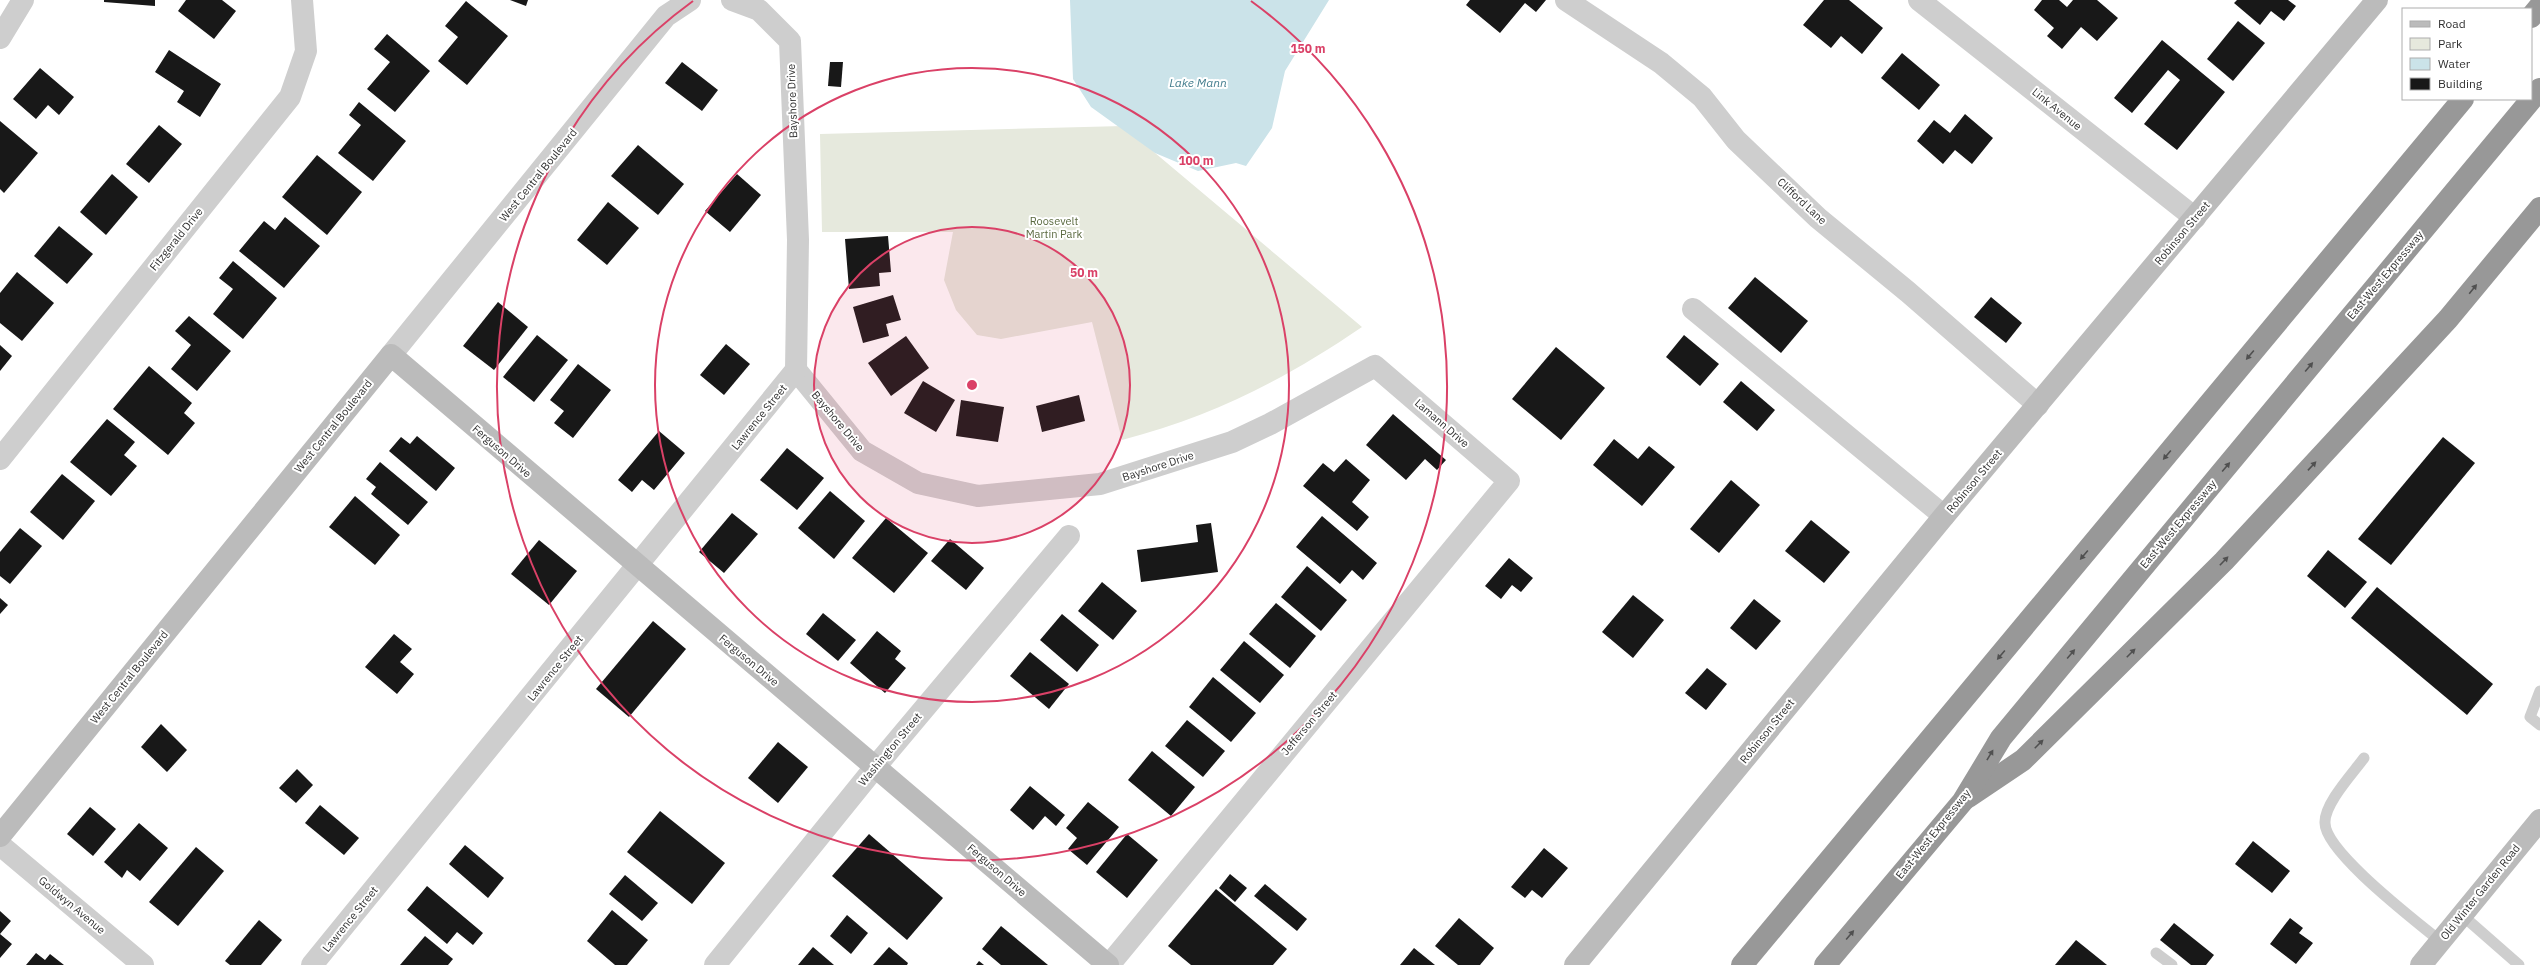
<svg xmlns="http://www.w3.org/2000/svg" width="2540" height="965" viewBox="0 0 2540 965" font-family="'IBM Plex Sans',sans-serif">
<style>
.green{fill:#e6e9dd}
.water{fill:#cbe3e9}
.building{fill:#181818}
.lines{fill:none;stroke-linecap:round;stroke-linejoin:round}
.lane{stroke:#cecece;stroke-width:11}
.street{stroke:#cecece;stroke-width:22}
.secondary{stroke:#bbb;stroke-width:22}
.highway{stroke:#989898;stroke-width:22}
.oneway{fill:#505050}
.ring{fill:none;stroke:#da4167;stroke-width:2}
.labels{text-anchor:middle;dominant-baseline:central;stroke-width:4;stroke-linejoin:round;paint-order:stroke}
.street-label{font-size:11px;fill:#313131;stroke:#fff}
.park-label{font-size:11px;fill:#5b6a41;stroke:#fff}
.water-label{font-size:12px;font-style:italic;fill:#447e8e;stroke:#fff}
.centre{fill:#da4167;stroke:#fff;stroke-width:2}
.ring-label{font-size:12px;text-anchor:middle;font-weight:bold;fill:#da4167;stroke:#fff;stroke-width:4;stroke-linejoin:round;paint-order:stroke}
</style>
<rect width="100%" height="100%" fill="#fff"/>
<path class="green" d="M1123 126 1362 327C1284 380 1213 416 1122 440L1092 322 1001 339 977 335 956 310 944 280 953 232H822L820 134Z"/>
<path class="water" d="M1070 0H1329L1285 71 1272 128 1246 166 1236 163 1198 171 1155 153 1091 107 1073 79Z"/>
<g class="building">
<path d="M104 0H155V6L104 2Z"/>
<path d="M186 0H222L236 11 214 39 178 11Z"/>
<path d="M510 0H528L526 6Z"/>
<path d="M1470 0H1546L1536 12 1525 3 1500 33 1466 5Z"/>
<path d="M1824 0H1849L1883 28 1862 54 1841 36 1831 48 1803 25Z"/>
<path d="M2042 0H2059L2067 7 2073 0H2097L2118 18 2097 41 2081 27 2062 49 2047 36 2054 28 2034 10Z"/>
<path d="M2237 0H2288L2296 6 2284 21 2271 11 2260 25 2234 3Z"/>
<path d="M466 1 508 36 467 85 438 61 458 37 445 26Z"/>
<path d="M2238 21 2265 43 2233 81 2207 59Z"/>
<path d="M387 34 430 71 395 112 367 89 390 62 374 49Z"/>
<path d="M2162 40 2225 92 2177 150 2144 124 2180 80 2168 70 2132 113 2114 98Z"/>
<path d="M169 50 221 84 200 117 177 102 184 91 155 72Z"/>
<path d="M1902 53 1940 85 1919 110 1881 78Z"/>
<path d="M682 62 718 90 702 111 665 83Z"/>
<path d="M830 62H843L841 87 828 86Z"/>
<path d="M40 68 74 97 59 115 48 105 36 119 13 99Z"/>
<path d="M359 102 406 141 373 181 338 153 361 125 349 115Z"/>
<path d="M1965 114 1993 138 1972 164 1955 150 1943 164 1917 141 1934 120 1950 133Z"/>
<path d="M0 121 38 153 4 193 0 189Z"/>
<path d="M159 125 182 144 149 183 126 164Z"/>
<path d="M638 145 684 184 658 215 611 176Z"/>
<path d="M317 155 362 192 327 235 282 197Z"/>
<path d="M112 174 138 197 106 235 80 212Z"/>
<path d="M737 174 761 195 730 232 705 211Z"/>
<path d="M608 202 639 228 607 265 577 240Z"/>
<path d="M285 217 320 246 284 288 239 251 264 221 275 230Z"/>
<path d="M59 226 93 254 67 284 34 256Z"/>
<path d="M888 236 891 272 879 273 880 286 849 289 845 239Z"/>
<path d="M233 261 277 298 243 339 213 314 233 289 219 278Z"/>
<path d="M17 272 54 303 22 341 0 323V293Z"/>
<path d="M1755 277 1808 321 1781 353 1728 308Z"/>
<path d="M893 295 901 320 886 324 889 336 863 343 853 307Z"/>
<path d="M1991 297 2022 323 2006 343 1974 317Z"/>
<path d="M498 302 528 327 494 370 463 346Z"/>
<path d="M189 316 231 351 197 391 171 369 191 345 175 331Z"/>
<path d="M537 335 568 360 534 402 503 377Z"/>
<path d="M1684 335 1719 364 1700 386 1666 357Z"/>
<path d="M906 336 929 368 891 396 868 363Z"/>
<path d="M726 344 750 364 724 395 700 375Z"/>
<path d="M0 345 12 356 0 371Z"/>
<path d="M1556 347 1605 388 1561 440 1512 399Z"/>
<path d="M578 364 611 390 573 438 554 423 564 411 550 400Z"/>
<path d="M149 366 192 403 184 413 195 423 168 455 113 409Z"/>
<path d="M923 381 955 400 936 432 904 413Z"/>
<path d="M1741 381 1775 410 1757 431 1723 402Z"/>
<path d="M1079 395 1085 421 1042 432 1036 406Z"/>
<path d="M961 400 1004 407 998 442 956 436Z"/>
<path d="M1393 414 1446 460 1437 470 1425 459 1406 480 1366 445Z"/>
<path d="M107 419 135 442 124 455 137 466 111 496 70 462Z"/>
<path d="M659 431 685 453 654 490 642 480 632 492 618 480Z"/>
<path d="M417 436 455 468 436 491 389 451 401 437 410 444Z"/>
<path d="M2443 437 2475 463 2391 565 2358 539Z"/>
<path d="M1614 439 1638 459 1649 446 1675 467 1642 506 1593 465Z"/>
<path d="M787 448 824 478 797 510 760 480Z"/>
<path d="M1346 459 1370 480 1352 502 1369 517 1357 531 1303 486 1323 463 1334 472Z"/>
<path d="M380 462 428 502 408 525 371 494 376 487 366 479Z"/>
<path d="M62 474 95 501 63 540 30 512Z"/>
<path d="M1731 480 1760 505 1719 553 1690 529Z"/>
<path d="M830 491 865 521 834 559 798 528Z"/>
<path d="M355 496 400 535 375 565 329 527Z"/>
<path d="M732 513 758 534 724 573 699 552Z"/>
<path d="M1322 516 1377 563 1363 580 1352 570 1340 584 1296 547Z"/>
<path d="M886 518 928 553 894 593 852 558Z"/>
<path d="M1811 520 1850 552 1824 583 1785 551Z"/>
<path d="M1211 523 1218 572 1141 582 1137 550 1198 542 1196 525Z"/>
<path d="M20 528 42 546 10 584 0 576V552Z"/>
<path d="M950 539 984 568 966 590 931 561Z"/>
<path d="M539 540 577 571 549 605 511 574Z"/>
<path d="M2328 550 2367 582 2345 608 2307 576Z"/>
<path d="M1509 558 1533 578 1521 592 1512 585 1501 599 1485 586Z"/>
<path d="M1307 566 1347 600 1321 631 1281 597Z"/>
<path d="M1102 582 1137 611 1113 640 1078 611Z"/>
<path d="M2377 587 2493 684 2467 715 2351 618Z"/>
<path d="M1633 595 1664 620 1633 658 1602 632Z"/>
<path d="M0 598 8 605 0 614Z"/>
<path d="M1754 599 1781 621 1756 650 1730 628Z"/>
<path d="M1276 603 1316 636 1290 668 1249 634Z"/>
<path d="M823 613 856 640 838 661 806 634Z"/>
<path d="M1062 614 1099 645 1077 672 1040 640Z"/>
<path d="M653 621 686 649 629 717 596 689Z"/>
<path d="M877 631 901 651 895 659 906 668 885 693 850 663Z"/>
<path d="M394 634 412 649 400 662 414 674 397 694 365 667Z"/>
<path d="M1244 641 1284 675 1260 703 1220 670Z"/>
<path d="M1030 652 1069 684 1049 709 1010 676Z"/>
<path d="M1707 668 1727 684 1706 710 1685 693Z"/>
<path d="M1213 677 1256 713 1231 742 1189 707Z"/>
<path d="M1187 720 1225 751 1203 777 1165 746Z"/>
<path d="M161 724 187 750 167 772 141 747Z"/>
<path d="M778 742 808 767 778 803 748 778Z"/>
<path d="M1152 751 1195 787 1171 816 1128 780Z"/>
<path d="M297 769 313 785 296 803 279 788Z"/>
<path d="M1030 786 1065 815 1056 826 1045 816 1033 830 1010 810Z"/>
<path d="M1088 802 1119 827 1087 865 1068 849 1077 838 1066 828Z"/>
<path d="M320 805 359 838 344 855 305 823Z"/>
<path d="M90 807 116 829 93 856 67 834Z"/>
<path d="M660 811 725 863 692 904 627 852Z"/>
<path d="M139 823 168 848 140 881 127 870 122 878 104 862Z"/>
<path d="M869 834 943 898 907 940 832 876Z"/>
<path d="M1127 834 1158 860 1127 898 1096 872Z"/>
<path d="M2253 841 2290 871 2272 893 2235 864Z"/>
<path d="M465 845 504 878 488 898 449 864Z"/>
<path d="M196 847 224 871 178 926 149 902Z"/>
<path d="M1544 848 1568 868 1542 898 1532 890 1525 898 1511 887Z"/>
<path d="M1230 874 1247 888 1235 902 1219 888Z"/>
<path d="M625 875 658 903 642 921 609 894Z"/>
<path d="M1265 884 1307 919 1297 931 1254 896Z"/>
<path d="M427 886 483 933 473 945 457 932 447 944 407 910Z"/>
<path d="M1216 889 1287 949 1273 965H1191L1168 946Z"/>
<path d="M612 910 648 940 627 965H615L587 941Z"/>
<path d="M0 911 11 921 0 934 12 944 0 958Z"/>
<path d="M847 915 868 933 851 954 830 936Z"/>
<path d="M1459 918 1494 948 1480 965H1458L1435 946Z"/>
<path d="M2290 918 2303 928 2299 933 2313 943 2296 964 2270 944Z"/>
<path d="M259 920 282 940 261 965H230L225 961Z"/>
<path d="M2174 923 2214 955 2206 965H2191L2160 940Z"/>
<path d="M1001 926 1048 965H1001L982 949Z"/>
<path d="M425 936 453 959 448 965H400Z"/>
<path d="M2076 940 2107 965H2055Z"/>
<path d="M813 947 834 965H798Z"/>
<path d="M889 947 908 963 907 965H873Z"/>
<path d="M1414 948 1435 965H1400Z"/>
<path d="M36 953 45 960 50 954 64 965H26Z"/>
<path d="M979 961 984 965H976Z"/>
</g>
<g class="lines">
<g class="lane">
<path d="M2540 691 2530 717 2540 725"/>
<path d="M2364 758C2353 773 2324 804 2325 823 2325 852 2416 921 2440 941"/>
<path d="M2462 915 2519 965"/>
<path d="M2156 953 2172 965"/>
</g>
<g class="street">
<path d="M732 0 759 10 790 41 798 240 796 370 862 451 918 483 978 496 1100 484 1232 442 1270 424 1375 366 1509 481 1109 965"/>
<path d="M1566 0 1661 63 1702 97 1736 140 1818 218 1908 292 2038 405"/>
<path d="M1919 0 2195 218"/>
<path d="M0 38 23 0"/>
<path d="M1693 309 1944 516"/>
<path d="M391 355 666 16 690 0"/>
<path d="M0 459 290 97 306 51 302 0"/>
<path d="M0 845 143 965"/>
<path d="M312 965 796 370"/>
<path d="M715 965 876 766 1069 536"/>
</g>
<g class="secondary">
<path d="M0 836 391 355 1108 965"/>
<path d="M1575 965 1944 516 2377 0"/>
<path d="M2421 965 2540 820"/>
</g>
<g class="highway">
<path d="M2531 17 2540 6"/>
<path d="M1968 797 2023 760 2224 561 2448 319 2540 208"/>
<path d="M1742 965 2463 99"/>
<path d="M1825 965 1963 801 2001 738 2540 89"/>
</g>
</g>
<defs><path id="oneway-solid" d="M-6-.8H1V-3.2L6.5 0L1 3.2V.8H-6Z"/></defs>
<g class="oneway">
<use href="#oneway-solid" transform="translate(2473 289) rotate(-51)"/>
<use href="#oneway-solid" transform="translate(2250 355) rotate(130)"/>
<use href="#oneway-solid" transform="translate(2309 367) rotate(-50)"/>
<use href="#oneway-solid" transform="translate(2167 455) rotate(130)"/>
<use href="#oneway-solid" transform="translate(2312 466) rotate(-47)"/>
<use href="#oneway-solid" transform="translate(2226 467) rotate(-50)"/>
<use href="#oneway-solid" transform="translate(2084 555) rotate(130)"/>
<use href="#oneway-solid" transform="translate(2224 561) rotate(-46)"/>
<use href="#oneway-solid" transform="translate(2131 653) rotate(-45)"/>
<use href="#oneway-solid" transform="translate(2071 654) rotate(-50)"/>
<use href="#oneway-solid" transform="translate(2001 655) rotate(130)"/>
<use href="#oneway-solid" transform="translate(2039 744) rotate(-45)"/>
<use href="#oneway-solid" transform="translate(1990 755) rotate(-59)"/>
<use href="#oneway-solid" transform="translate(1850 935) rotate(-50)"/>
</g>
<circle cx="972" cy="385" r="158" fill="#da4167" fill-opacity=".12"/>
<g class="ring">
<circle cx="972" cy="385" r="158"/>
<circle cx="972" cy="385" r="317"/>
<path d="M1251 1A475 475 0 1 1 693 1"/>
</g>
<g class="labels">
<g class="street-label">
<text transform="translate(792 101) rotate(-92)">Bayshore Drive</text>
<text transform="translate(2057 109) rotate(39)">Link Avenue</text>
<text transform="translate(538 175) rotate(-51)">West Central Boulevard</text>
<text transform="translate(1802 201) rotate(43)">Clifford Lane</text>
<text transform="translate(2182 233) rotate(-50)">Robinson Street</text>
<text transform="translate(176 239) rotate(-51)">Fitzgerald Drive</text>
<text transform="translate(2385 275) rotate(-50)">East-West Expressway</text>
<text transform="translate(759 417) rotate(-51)">Lawrence Street</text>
<text transform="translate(838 421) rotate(50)">Bayshore Drive</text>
<text transform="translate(1442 423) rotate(41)">Lamann Drive</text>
<text transform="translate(333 426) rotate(-51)">West Central Boulevard</text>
<text transform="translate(502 451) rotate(41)">Ferguson Drive</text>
<text transform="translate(1158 466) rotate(-18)">Bayshore Drive</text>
<text transform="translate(1974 481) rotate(-50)">Robinson Street</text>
<text transform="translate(2178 524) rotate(-50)">East-West Expressway</text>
<text transform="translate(749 660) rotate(40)">Ferguson Drive</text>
<text transform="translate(555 668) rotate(-51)">Lawrence Street</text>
<text transform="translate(129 677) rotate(-51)">West Central Boulevard</text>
<text transform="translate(1309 723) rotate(-50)">Jefferson Street</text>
<text transform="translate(1767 731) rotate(-51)">Robinson Street</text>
<text transform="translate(890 749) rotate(-50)">Washington Street</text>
<text transform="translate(1933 834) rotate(-51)">East-West Expressway</text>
<text transform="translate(997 870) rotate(41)">Ferguson Drive</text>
<text transform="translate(2480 892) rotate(-51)">Old Winter Garden Road</text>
<text transform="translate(72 905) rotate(40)">Goldwyn Avenue</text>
<text transform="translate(350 919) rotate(-51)">Lawrence Street</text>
</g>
<g class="park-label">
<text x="1054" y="221">Roosevelt<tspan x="1054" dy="13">Martin Park</tspan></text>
</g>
<g class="water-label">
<text x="1198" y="82">Lake Mann</text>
</g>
</g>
<circle cx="972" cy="385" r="6" class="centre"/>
<g class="ring-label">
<text x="1308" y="53">150 m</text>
<text x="1196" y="165">100 m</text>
<text x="1084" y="277">50 m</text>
</g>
<rect x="2402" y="8" width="130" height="92" fill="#ffffff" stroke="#adadad"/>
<rect x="2410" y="21" width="20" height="6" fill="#bbbbbb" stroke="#adadad"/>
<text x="2438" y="28" font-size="12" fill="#313131">Road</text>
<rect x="2410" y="38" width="20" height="12" fill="#e6e9dd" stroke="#adadad"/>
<text x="2438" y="48" font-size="12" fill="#313131">Park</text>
<rect x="2410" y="58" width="20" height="12" fill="#cbe3e9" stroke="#adadad"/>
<text x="2438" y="68" font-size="12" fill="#313131">Water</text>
<rect x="2410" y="78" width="20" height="12" fill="#181818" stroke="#adadad"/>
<text x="2438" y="88" font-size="12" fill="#313131">Building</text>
</svg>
